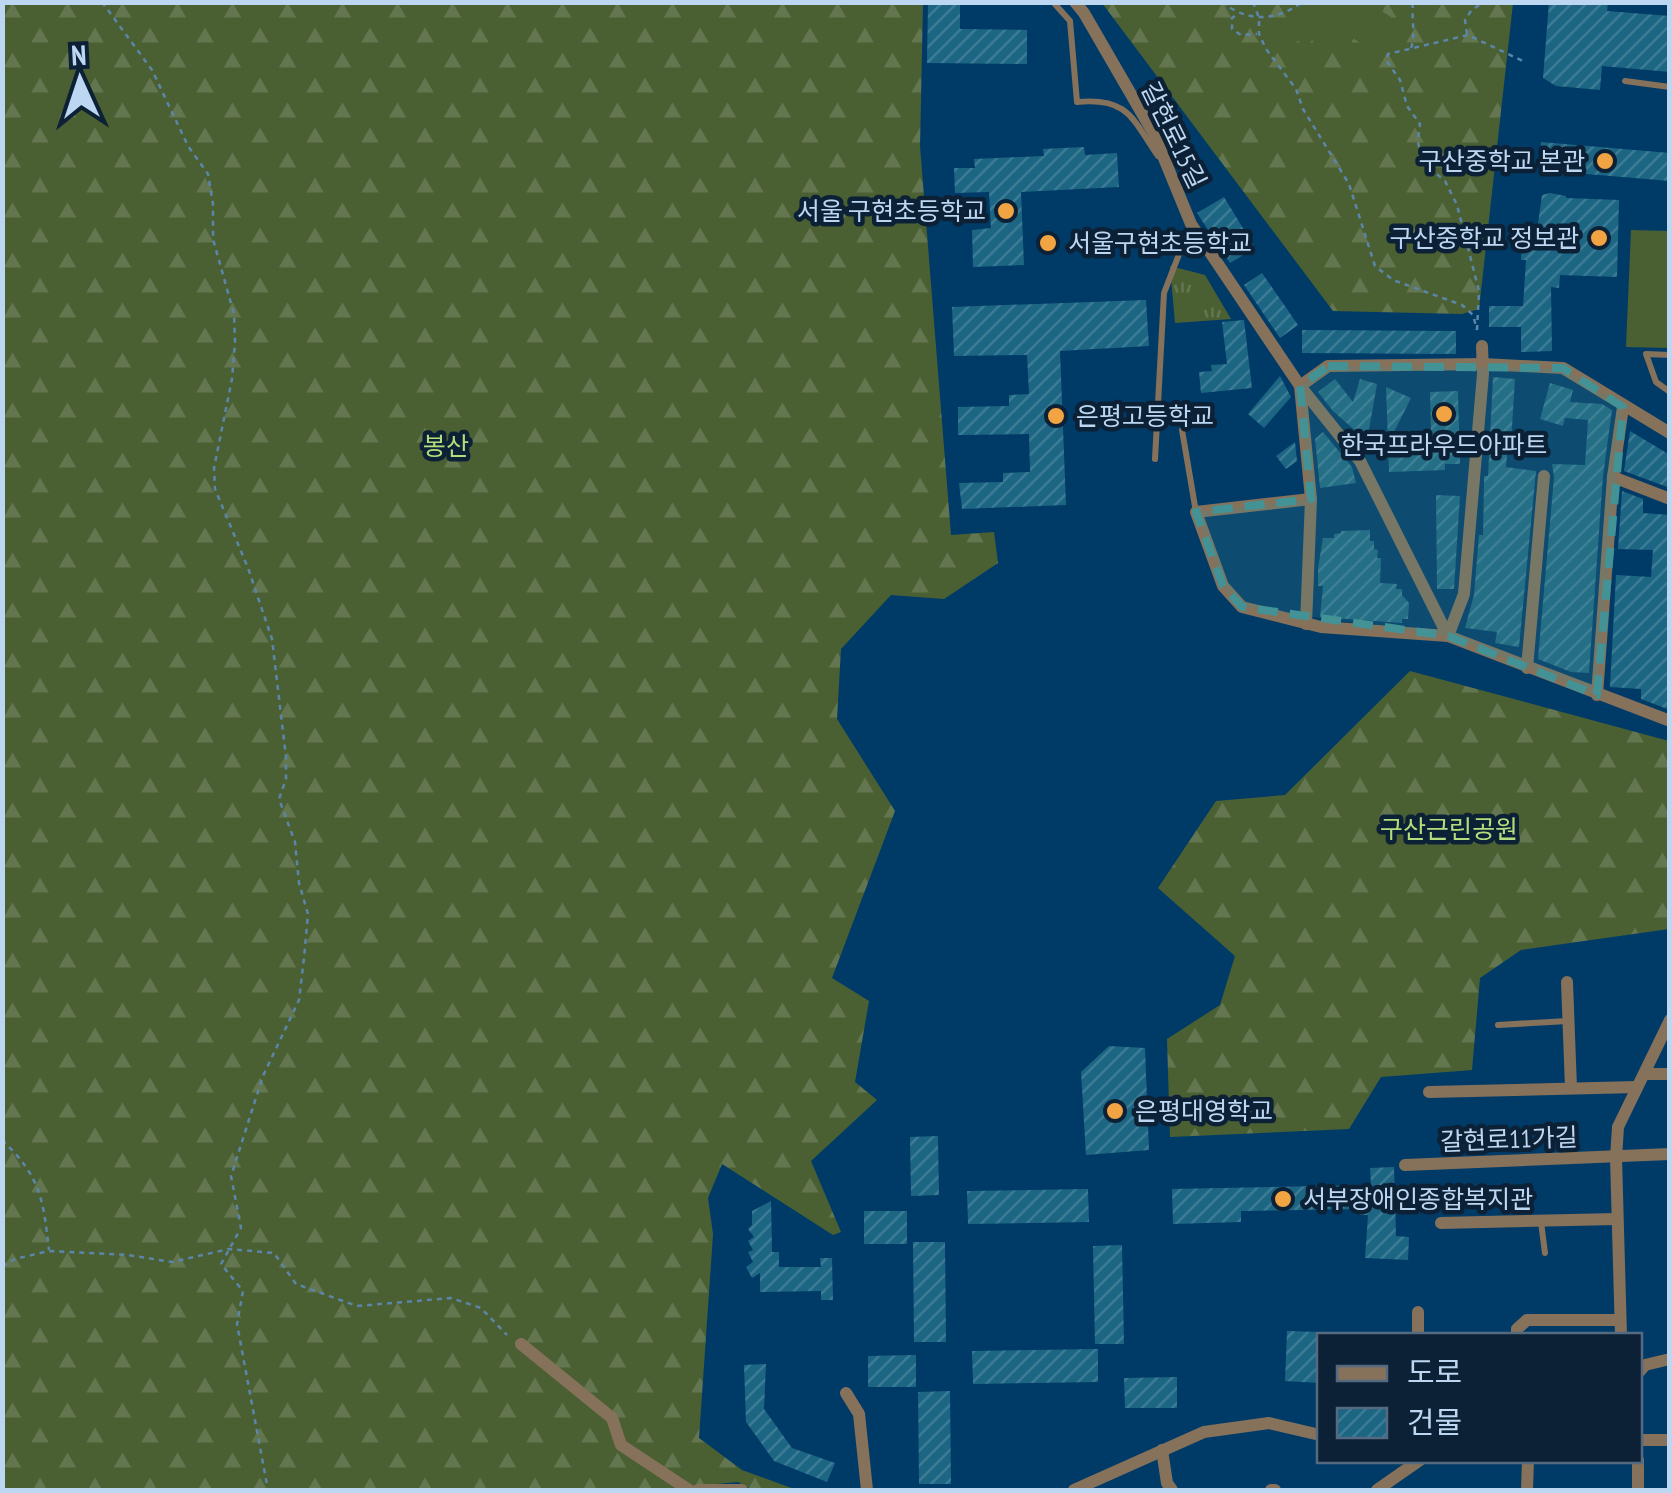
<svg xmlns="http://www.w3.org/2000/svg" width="1672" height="1493" viewBox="0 0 1672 1493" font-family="'PT Sans Narrow','Noto Sans KR',sans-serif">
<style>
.forest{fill:url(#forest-firs)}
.park{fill:url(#park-tufts)}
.pitch{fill:#4b6032}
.building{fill:url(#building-hatch)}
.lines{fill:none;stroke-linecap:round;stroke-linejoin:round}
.path{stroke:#5b86aa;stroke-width:2.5;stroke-dasharray:5 5;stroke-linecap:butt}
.service{stroke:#86715b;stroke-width:6}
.minor{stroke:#86715b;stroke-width:12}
.marked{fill:#439396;fill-opacity:0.2;stroke:#439396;stroke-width:8;stroke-dasharray:20 12;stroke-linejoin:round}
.poi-dot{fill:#f3a442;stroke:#0c2135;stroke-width:4}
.labels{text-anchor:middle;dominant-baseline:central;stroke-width:9;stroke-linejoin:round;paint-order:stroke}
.street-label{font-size:25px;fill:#bdd7f2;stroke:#0c2135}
.poi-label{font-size:25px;fill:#bdd7f2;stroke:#0c2135;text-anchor:start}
.park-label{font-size:25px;fill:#b3de7d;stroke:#0c2135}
</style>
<defs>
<pattern id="forest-firs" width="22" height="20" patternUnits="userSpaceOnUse" patternTransform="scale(2.5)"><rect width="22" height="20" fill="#4b6032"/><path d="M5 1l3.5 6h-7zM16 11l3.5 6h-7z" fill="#637650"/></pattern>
<pattern id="park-tufts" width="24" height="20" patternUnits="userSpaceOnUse" patternTransform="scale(2.5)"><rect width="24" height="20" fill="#4b6032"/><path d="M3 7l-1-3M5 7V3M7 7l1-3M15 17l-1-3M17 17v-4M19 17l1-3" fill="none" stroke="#637650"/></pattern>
<pattern id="building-hatch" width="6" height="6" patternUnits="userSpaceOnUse" patternTransform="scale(2.5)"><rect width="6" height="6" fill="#1d6683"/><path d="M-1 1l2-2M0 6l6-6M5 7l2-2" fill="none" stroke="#3c7b95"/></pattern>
</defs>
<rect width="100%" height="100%" fill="#003b67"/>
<g class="forest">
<path d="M3 3H923L920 146 951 535 994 532 998 563 944 599 891 595 841 649 837 719 895 811 832 978 869 1001 855 1082 877 1100 811 1161 841 1232 833 1235 722 1164 708 1198 713 1234 699 1438 742 1470 797 1490H753L738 1482 705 1485 703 1490H3Z"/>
<path d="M1102 3H1513L1479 309 1462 314 1333 311Z"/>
<path d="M1410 671 1669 741V929L1521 950 1480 978 1472 1070 1381 1077 1349 1129 1170 1137 1167 1039 1220 1005 1235 956 1158 888 1216 801 1285 795Z"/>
</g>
<path class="park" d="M1170 266 1205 275 1231 319 1175 323Z"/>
<g class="pitch">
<path d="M1306 3H1369L1391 17 1369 49 1326 20 1307 47 1286 33Z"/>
<path d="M1631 230 1669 231V348L1626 347Z"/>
</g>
<g class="building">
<path d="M928 2H960V29L1027 30V64L927 63Z"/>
<path d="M1549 2H1608L1607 11 1670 16V72L1602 66 1600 90 1556 86 1543 78Z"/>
<path d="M1541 142 1670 153V181L1539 170Z"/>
<path d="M1084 147 1085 155 1117 153 1119 187 1021 192 1024 265 973 267 972 230 991 228 989 192 955 193 954 168H975L974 159 1044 156 1043 149Z"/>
<path d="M1550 193 1566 196V198L1619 200 1617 277 1560 275 1559 288 1551 287 1552 351 1521 352V327H1489V306H1523L1526 260H1521L1522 236 1536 237 1542 195Z"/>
<path d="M1224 197 1255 248 1230 263 1197 213Z"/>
<path d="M1262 273 1298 325 1280 338 1244 285Z"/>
<path d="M1146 300 1149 346 1060 351 1066 505 962 509 959 483 1003 482V473L1030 472 1029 434 958 435V407L1009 406V395L1029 394 1027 355 954 356 952 307Z"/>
<path d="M1244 320 1252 388 1201 393 1199 372 1212 371 1211 365 1227 364 1222 322Z"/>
<path d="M1302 330 1456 331V354L1302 353Z"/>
<path d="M1280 376 1291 397 1264 428 1248 414Z"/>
<path d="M1493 377 1515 379 1511 443H1508L1506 467 1536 471 1519 647 1495 643 1497 632 1465 628 1474 595 1479 535H1483L1484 483V476H1488Z"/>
<path d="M1335 379 1353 402 1360 379 1377 384 1367 441 1333 411 1318 392Z"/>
<path d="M1550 383 1573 390 1570 402 1602 404 1612 410 1603 476 1589 673 1571 672 1538 659 1554 477 1552 464 1585 465 1588 420 1565 418 1563 426 1540 419Z"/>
<path d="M1386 387 1411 398 1392 436 1431 435 1430 392 1458 391 1460 464H1445V470L1389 472Z"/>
<path d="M1630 431 1670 455V488L1624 471Z"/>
<path d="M1323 432 1352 467 1356 483 1320 488 1315 439Z"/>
<path d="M1295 442 1297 461 1286 469 1276 456Z"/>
<path d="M1622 491 1643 499V513L1670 515V710L1641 699V689L1610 687 1616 575 1651 577 1653 550 1618 549Z"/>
<path d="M1436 495 1460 496 1454 589H1437Z"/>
<path d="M1370 530V541H1374V549L1378 550 1377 558H1381L1380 583 1397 584 1396 589H1402V595L1409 603 1408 619H1402V623L1320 617 1323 586H1318V568L1323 538H1334V534L1341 533V531Z"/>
<path d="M1109 1046 1145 1048 1149 1150 1086 1155 1081 1072Z"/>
<path d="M938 1136 939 1195 911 1196 910 1137Z"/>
<path d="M1394 1167 1396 1236 1409 1237 1408 1260 1365 1258 1368 1215H1360V1209L1241 1211V1222L1173 1224 1172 1189 1371 1185 1370 1168Z"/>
<path d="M1088 1189 1089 1222 968 1224 967 1191Z"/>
<path d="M771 1201 772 1252H779V1267H821L820 1258H832L833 1300H821V1291L760 1292V1273L752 1278 746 1267 753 1262 748 1252 753 1250 748 1241 754 1237 748 1229 752 1225V1211Z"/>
<rect x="864" y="1211" width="43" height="33"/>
<path d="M913 1242H945L946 1342H914Z"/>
<path d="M1122 1245 1124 1344H1095L1093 1246Z"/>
<path d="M1287 1331 1320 1332V1383L1285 1381Z"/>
<path d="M1098 1349V1382L973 1384 972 1351Z"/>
<path d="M916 1355V1387H868V1356Z"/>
<path d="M766 1364 764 1409 792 1448 835 1463 827 1482 774 1461 746 1422 744 1365Z"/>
<path d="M1177 1377V1408H1125L1124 1378Z"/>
<path d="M950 1391 951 1484H919L918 1392Z"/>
</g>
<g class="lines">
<g class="path">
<path d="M102 2 152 70 188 146 208 174 213 204V239L234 314 235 342 232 379 214 468 215 489 248 568 272 639 286 757V779L279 799 295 842 299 883 308 914 304 958 299 1000 263 1076 231 1176 241 1228 221 1264 243 1291 237 1324 268 1490"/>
<path d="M1222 2C1247 22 1276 22 1302 2"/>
<path d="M1253 2 1259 18V34L1266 49 1296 89 1303 109 1349 184 1375 266 1393 280 1462 305 1473 315 1477 330"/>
<path d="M1235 16 1232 18V29L1241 35 1257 34"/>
<path d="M1467 34 1465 20 1471 11 1483 2"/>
<path d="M1411 48C1416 36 1411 16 1413 2"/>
<path d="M1477 330 1479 291 1457 205 1445 181 1421 161 1418 141 1420 124 1407 106 1400 80 1386 60 1388 54 1468 35 1525 62"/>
<path d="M2 1140C41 1177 43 1199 49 1250"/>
<path d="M2 1266 15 1259 49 1251 128 1255 172 1262 229 1249 274 1253 296 1284 357 1306 451 1298 481 1308 507 1335"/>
</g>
<g class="service">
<path d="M1053 2 1070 21 1077 102C1129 97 1133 120 1158 156"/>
<path d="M1625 81 1670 87"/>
<path d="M1670 355 1646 354 1656 382 1670 392"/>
<path d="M1182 430 1196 512"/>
<path d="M1155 459 1164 293 1190 226"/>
<path d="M1498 1025 1567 1021"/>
<path d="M1541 1222 1545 1253"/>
</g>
<g class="minor">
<path d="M1075 2 1084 13 1154 134 1191 224 1300 386 1360 461 1448 636 1670 721"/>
<path d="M1613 477 1670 499"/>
<path d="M1311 499 1196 512 1223 586 1242 607 1321 627 1448 636 1464 594 1483 374 1482 346"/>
<path d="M1306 624 1311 499 1300 386 1328 366 1483 364 1563 368 1670 433"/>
<path d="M1527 668 1544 476"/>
<path d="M1597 695 1613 477 1623 407"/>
<path d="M1567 982 1571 1088"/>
<path d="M1645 1074H1670"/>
<path d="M1429 1092 1637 1087"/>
<path d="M1405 1165 1670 1154"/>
<path d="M1441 1223 1617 1219"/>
<path d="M1418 1336V1312"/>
<path d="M1517 1336V1329L1527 1320H1620"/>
<path d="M1621 1336 1616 1158 1618 1127 1670 1020"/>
<path d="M521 1344 612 1418 621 1445 689 1490"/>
<path d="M1640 1371 1645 1365 1670 1359"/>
<path d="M846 1393 859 1414 867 1490"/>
<path d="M1640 1440H1670"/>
<path d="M1162 1450 1167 1483 1172 1490"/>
<path d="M1638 1460V1490"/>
<path d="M698 1490H742"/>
<path d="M1074 1490 1204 1432 1269 1423 1320 1435"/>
<path d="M1271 1490H1275"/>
<path d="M1377 1490 1420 1460"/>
<path d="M1527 1490 1528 1460"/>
</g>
</g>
<path class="marked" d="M1328 366 1563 368 1623 407 1597 695 1448 636 1242 607 1223 586 1196 512 1311 499 1300 386Z"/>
<g class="poi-dot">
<circle cx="1605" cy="161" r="10"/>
<circle cx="1006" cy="211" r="10"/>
<circle cx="1599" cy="238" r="10"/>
<circle cx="1048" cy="243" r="10"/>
<circle cx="1444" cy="414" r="10"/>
<circle cx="1056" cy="416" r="10"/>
<circle cx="1115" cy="1111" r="10"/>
<circle cx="1283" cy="1199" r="10"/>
</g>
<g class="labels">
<g class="street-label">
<text transform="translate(1174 135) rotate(64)">갈현로15길</text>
<text transform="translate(1509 1139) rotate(-2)">갈현로11가길</text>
</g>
<g class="poi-label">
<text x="1585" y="161" text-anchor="end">구산중학교 본관</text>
<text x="986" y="211" text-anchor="end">서울 구현초등학교</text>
<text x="1579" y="238" text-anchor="end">구산중학교 정보관</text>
<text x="1068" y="243">서울구현초등학교</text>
<text x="1076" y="416">은평고등학교</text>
<text x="1444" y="445" text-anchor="middle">한국프라우드아파트</text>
<text x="1135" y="1111">은평대영학교</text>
<text x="1303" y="1199">서부장애인종합복지관</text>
</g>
<g class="park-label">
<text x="446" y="446">봉산</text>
<text x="1449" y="829">구산근린공원</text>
</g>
</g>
<rect width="1672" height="1493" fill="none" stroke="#bdd7f2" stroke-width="10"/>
<rect x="1317" y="1333" width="325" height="130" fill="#0c2135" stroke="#536a81" stroke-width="2.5"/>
<rect x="1337" y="1366" width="50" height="15" fill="#86715b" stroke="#536a81" stroke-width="2.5"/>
<text x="1407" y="1383" font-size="30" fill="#bdd7f2">도로</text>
<rect x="1337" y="1408" width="50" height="30" fill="url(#building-hatch)" stroke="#536a81" stroke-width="2.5"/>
<text x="1407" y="1433" font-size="30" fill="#bdd7f2">건물</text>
<g transform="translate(80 80) rotate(357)" stroke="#0c2135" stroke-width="8" paint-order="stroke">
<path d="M0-8L18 38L0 25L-18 38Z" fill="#bdd7f2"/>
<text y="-15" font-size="28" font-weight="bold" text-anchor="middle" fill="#bdd7f2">N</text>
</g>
</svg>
